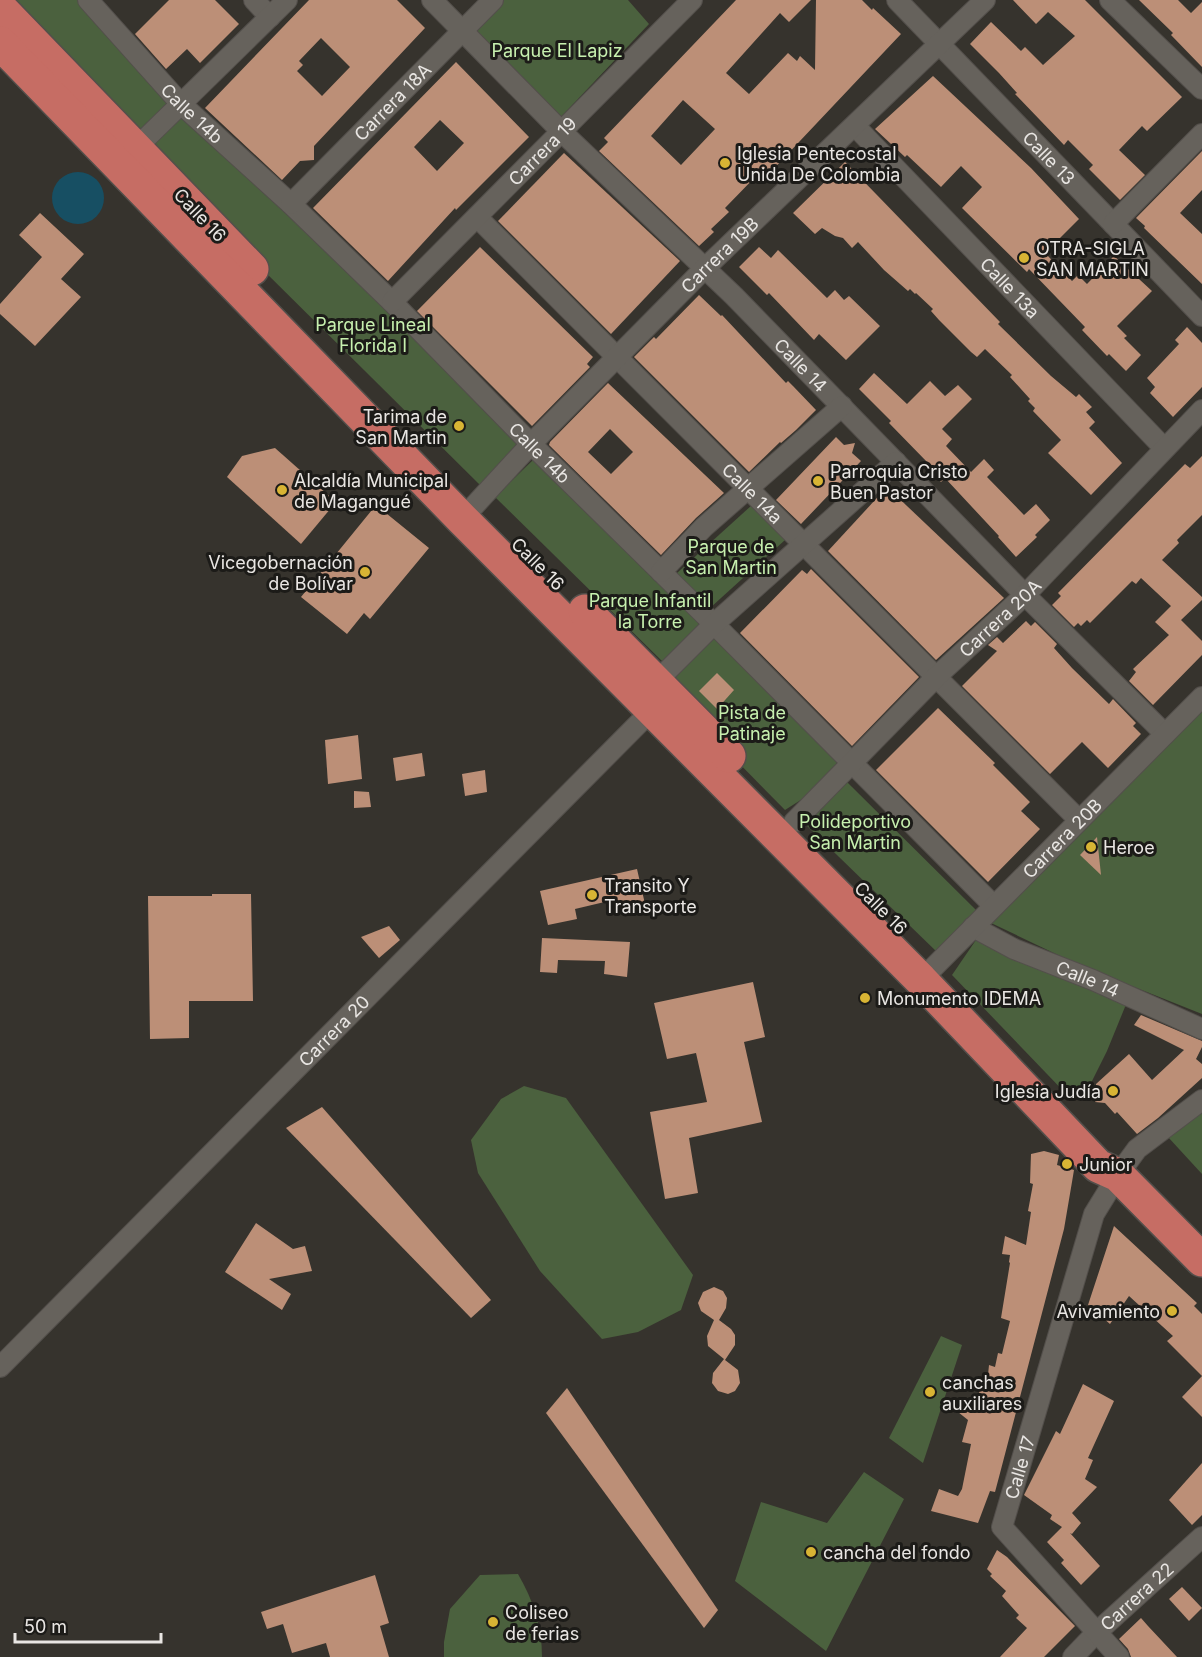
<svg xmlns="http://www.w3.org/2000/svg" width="1202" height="1657" viewBox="0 0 1202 1657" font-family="Inter,sans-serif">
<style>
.green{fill:#4b613e}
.water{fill:#174f63}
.building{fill:#bc8f77;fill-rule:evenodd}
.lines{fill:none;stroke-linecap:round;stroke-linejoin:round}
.minor-casing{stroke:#534f4b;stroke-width:22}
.trunk-casing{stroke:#534f4b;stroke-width:36}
.minor{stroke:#66625c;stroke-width:20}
.trunk{stroke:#c66d64;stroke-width:33}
.poi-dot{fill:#d8b434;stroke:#1c1b18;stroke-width:2}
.labels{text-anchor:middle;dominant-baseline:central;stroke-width:6;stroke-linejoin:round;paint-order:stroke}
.park-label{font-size:18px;fill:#c7f0af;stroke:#1c1b18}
.street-label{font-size:18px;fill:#e9e6e3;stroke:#1c1b18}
.poi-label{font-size:18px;fill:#e9e6e3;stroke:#1c1b18;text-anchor:start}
</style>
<rect width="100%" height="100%" fill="#36332d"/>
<g class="green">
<path d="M1 0H79L522 443 482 487 141 149Z"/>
<path d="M494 0H628L649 24 559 119 463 32Z"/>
<path d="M533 460 703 623 663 662 495 497Z"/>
<path d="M752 505 785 540 710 608 677 573Z"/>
<path d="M717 631 842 760 807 796 785 810 662 685Z"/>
<path d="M1202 708V1014L1079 965 989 922Z"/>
<path d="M847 782 977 911 939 954 804 823Z"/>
<path d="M978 937 1127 1002 1107 1051 1085 1095 1071 1099 952 975Z"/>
<path d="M524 1086 566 1098 693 1275 681 1310 638 1332 602 1339 540 1271 478 1173 471 1140 501 1099Z"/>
<path d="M1202 1106V1174L1168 1137Z"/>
<path d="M941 1336 962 1345 923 1463 889 1438Z"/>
<path d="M864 1472 904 1499 826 1651 735 1581 761 1502 827 1523Z"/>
<path d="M518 1574C533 1600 542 1626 542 1657H444V1642L450 1609 480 1575Z"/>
</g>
<circle class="water" cx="78" cy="198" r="26"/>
<g class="building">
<path d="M169 0H215L239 24 200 63 187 49 166 69 135 34Z"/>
<path d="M309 0H397L425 28 314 146V160L300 161 282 180 205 108ZM321 38 350 67 322 96 297 71 303 65 299 61Z"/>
<path d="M736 0H811L789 22 780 13 726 73 749 94 788 53 797 61 800 56 815 70 816 0H862L872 10 873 8 901 34 765 178 759 173 725 208 729 212 711 229 714 232 699 246 599 151 608 142 604 138ZM683 100 715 129 681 165 651 136Z"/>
<path d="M1013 0H1085L1182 97 1147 131 1142 126 1119 150 1145 175 1120 200 1089 169 1093 165 1068 140 1064 145 1015 94 1017 93 999 73 970 44 991 22 1021 51 1025 47 1043 65 1075 36 1048 12 1036 24Z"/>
<path d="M1139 0H1178L1191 13 1202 2V67L1171 35 1173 33Z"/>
<path d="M456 62 529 137 456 210 455 208 388 281 313 208ZM440 120 464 143 437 171 414 147Z"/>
<path d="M933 76 1031 168 1079 219 1045 253 1072 281 1078 275 1087 284 1114 256 1152 291 1117 326 1127 336 1124 338 1141 355 1126 371 1109 354 1107 356 1082 330 1085 327 1029 269 1027 272 962 208 982 187 961 166 941 187 907 155 905 157 875 129Z"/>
<path d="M1202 151V190L1180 213 1202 234V284L1144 228 1145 226 1136 218Z"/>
<path d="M564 153 680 261 611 334 498 221Z"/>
<path d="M845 162 1000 322 998 324 1051 376 1076 397 1079 394 1092 407 1086 412 1095 422 1089 428 1122 463 1091 495 1048 453 1061 440 1033 411 1035 408 1028 401 1030 399 1010 377 1012 375 985 349 977 357 971 352 939 320 931 311 933 309 916 293 915 294 910 289 908 291 884 270 858 242 852 248 843 238 835 236 822 228 815 234 793 213Z"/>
<path d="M40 213 84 254 61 279 81 297 35 346 0 314V304L42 257 19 235Z"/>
<path d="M480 247 593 357 587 364 590 367 532 426 417 311Z"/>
<path d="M759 247 771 258 778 250 827 298 835 290 844 300 849 296 880 326 846 360 819 334 814 340 769 293 767 295 739 267Z"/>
<path d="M699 295 721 316 722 315 786 383 788 381 793 386 816 410 796 430 781 443 780 442 749 472 634 357 654 337 656 339Z"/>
<path d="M1187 327 1202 343V387L1173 417 1150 393 1155 387 1147 378 1179 344 1175 340Z"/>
<path d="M874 373 907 404 930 381 945 396 958 385 972 399 942 429 952 439 946 446 971 472 984 459 994 470 987 477 1024 515 1036 504 1050 520 1035 535 1037 537 1016 557 998 537 999 536 945 478 941 482 925 465 928 463 889 423 891 421 859 389Z"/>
<path d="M608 383 724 493 696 518 661 555 549 445 550 442ZM610 429 633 452 611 474 588 452Z"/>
<path d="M836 437 844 445 855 443 852 453 861 461 801 524 776 500Z"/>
<path d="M275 448 336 502 301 544 227 477 242 456Z"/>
<path d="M1202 456V515L1177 540 1179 543 1162 560 1202 597V600L1181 620 1202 641V655L1153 705 1129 681 1136 672 1133 669 1169 635 1155 622 1171 606 1141 578 1136 584 1132 581 1090 623 1087 620 1081 626 1078 623 1074 627 1052 605 1061 596 1058 593 1185 464 1190 468Z"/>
<path d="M887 487 1004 598 936 660 828 551Z"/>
<path d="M376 505 429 548 370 619 364 613 347 634 301 597Z"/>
<path d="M811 569 919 677 852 746 740 633 802 570 807 574Z"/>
<path d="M1026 621 1031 626 1035 622 1057 644 1054 648 1072 668 1109 704 1113 699 1136 723 1133 726 1141 734 1108 768 1082 742 1050 774 962 686 997 651 988 645 997 637 1003 643Z"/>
<path d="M717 673 734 690 717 709 699 691Z"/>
<path d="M938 708 995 763 993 765 1030 802 1021 811 1040 829 988 882 876 770Z"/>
<path d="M358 735 362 779 328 784 325 740Z"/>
<path d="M422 753 425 776 396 781 393 758Z"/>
<path d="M485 770 487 792 465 796 462 774Z"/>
<path d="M354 791 369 792 371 807 354 808Z"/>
<path d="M1097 837 1101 875 1080 855Z"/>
<path d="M637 869 645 904 616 911 613 900 575 909 577 919 548 925 540 891Z"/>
<path d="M212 894H251L253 1001H189V1038L150 1039 148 896H212Z"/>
<path d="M389 926 400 940 379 958 361 937Z"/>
<path d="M542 938 630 942 627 977 604 974 605 961 558 960 557 973 540 972Z"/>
<path d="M753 982 765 1037 744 1042 762 1122 689 1138 698 1193 665 1199 650 1112 707 1102 696 1053 667 1059 654 1003Z"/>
<path d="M1141 1015 1202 1041V1047L1196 1059 1202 1064V1078L1158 1118 1137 1134 1117 1112 1115 1114 1105 1103 1095 1102 1096 1084 1129 1054 1152 1080 1184 1050 1134 1025Z"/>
<path d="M322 1107 491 1300 471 1318 286 1128Z"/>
<path d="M1044 1151 1059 1155 1057 1165 1074 1170 1072 1182 1064 1229 999 1477 995 1492 990 1491 978 1523 931 1511 939 1489 958 1496 962 1489 971 1444 962 1442 968 1420 958 1412 959 1404 977 1401 984 1374 988 1375 989 1365 995 1367 998 1353 1002 1354 1010 1321 1001 1318 1010 1263 1009 1262 1010 1255 1002 1254 1005 1236 1026 1245 1031 1212 1028 1211 1033 1184 1030 1183 1031 1154Z"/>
<path d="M256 1223 293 1249 305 1246 312 1271 269 1279 291 1294 282 1310 225 1272Z"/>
<path d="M1114 1226 1197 1303 1194 1306 1202 1314V1376L1167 1341 1173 1336 1129 1296 1110 1324 1088 1305Z"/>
<path d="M714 1287 723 1291 727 1298 726 1308 719 1320 731 1329 735 1335V1345L725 1360 738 1370 740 1383 735 1391 728 1394 718 1391 712 1383 713 1373 724 1359 708 1346 707 1336 714 1320 701 1311 698 1303 703 1292Z"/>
<path d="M1202 1376V1417L1182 1397Z"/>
<path d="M1083 1384 1114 1401 1088 1458 1093 1460 1085 1479 1097 1487 1072 1513 1081 1523 1072 1534 1070 1533 1100 1566 1081 1585 1061 1563 1064 1560 1047 1542 1062 1527 1050 1519 1052 1515 1024 1495 1056 1431 1060 1434Z"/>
<path d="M567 1388 718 1610 704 1628 546 1413Z"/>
<path d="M1202 1463V1515L1192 1525 1169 1500Z"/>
<path d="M997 1550 1007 1557 1075 1626 1044 1657H1000L1027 1628 1016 1618 1019 1615 1002 1596 1006 1591 990 1576 992 1574 987 1569Z"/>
<path d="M375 1575 389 1623 380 1626 389 1657H330L326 1643 292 1653 283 1624 267 1629 261 1612Z"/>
<path d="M1182 1587 1202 1608 1189 1621 1169 1599Z"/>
<path d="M1141 1618 1148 1626 1177 1657H1131L1128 1649 1119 1639Z"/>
</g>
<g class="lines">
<defs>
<g id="minor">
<path id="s1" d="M88 0 181 104 291 204 392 302 531 444 714 624 994 906"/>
<path d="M254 0 270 17"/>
<path id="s2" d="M432 0 562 132 734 296 1025 595 1165 734"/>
<path id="s3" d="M897 0 1202 316"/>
<path d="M1110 0 1202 89"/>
<path id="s4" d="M855 126 1164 448"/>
<path d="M136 148 287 0"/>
<path id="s5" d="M291 204 493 0"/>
<path id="s6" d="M477 217 1079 820"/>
<path d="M1113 224 1202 134"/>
<path id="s7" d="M392 302 692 0"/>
<path id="s8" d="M462 519 531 444 704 269 985 0"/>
<path d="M661 572 704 527 842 406"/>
<path d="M650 688 714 624 896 462"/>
<path id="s9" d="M794 822 937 676 1025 595 1202 410"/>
<path id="s10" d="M973 927 1014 949 1093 980 1202 1029"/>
<path id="s11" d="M921 980 1202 697"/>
<path id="s12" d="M0 1367 658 704"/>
<path id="s13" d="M1073 1657 1096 1633 1202 1537"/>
<path id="s14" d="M1119 1657 1002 1527 1094 1214 1118 1175 1137 1149 1202 1100"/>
</g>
<g id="trunk">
<path d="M0 8 252 269"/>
<path d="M0 43 462 519 921 980 1098 1166 1118 1175 1202 1260"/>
<path d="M585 611 729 756"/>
</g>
</defs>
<use href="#minor" class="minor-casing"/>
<use href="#trunk" class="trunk-casing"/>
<use href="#minor" class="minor"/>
<use href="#trunk" class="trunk"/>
</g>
<g class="poi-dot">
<circle cx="725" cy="163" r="6"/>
<circle cx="1024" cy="258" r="6"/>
<circle cx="459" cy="426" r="6"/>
<circle cx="818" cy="481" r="6"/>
<circle cx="282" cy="490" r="6"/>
<circle cx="365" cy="572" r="6"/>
<circle cx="1091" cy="847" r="6"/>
<circle cx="592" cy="895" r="6"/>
<circle cx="865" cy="998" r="6"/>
<circle cx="1113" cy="1091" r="6"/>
<circle cx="1067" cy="1164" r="6"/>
<circle cx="1172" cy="1311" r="6"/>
<circle cx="930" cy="1392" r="6"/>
<circle cx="811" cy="1552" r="6"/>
<circle cx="493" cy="1622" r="6"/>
</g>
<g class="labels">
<g class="park-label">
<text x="557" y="50">Parque El Lapiz</text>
<text x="373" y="324">Parque Lineal<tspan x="373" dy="21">Florida I</tspan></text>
<text x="731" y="546">Parque de<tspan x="731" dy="21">San Martin</tspan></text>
<text x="650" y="600">Parque Infantil<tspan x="650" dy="21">la Torre</tspan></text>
<text x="752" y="712">Pista de<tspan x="752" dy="21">Patinaje</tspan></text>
<text x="855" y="821">Polideportivo<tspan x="855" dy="21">San Martin</tspan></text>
</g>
<g class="street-label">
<text stroke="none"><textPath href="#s5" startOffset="144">Carrera 18A</textPath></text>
<text stroke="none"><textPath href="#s1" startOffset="154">Calle 14b</textPath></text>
<text stroke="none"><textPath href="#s7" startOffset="213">Carrera 19</textPath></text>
<text stroke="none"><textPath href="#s3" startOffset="219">Calle 13</textPath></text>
<text transform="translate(200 215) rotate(46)">Calle 16</text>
<text stroke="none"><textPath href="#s8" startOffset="369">Carrera 19B</textPath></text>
<text stroke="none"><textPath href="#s4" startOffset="224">Calle 13a</textPath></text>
<text stroke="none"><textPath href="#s2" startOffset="519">Calle 14</textPath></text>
<text stroke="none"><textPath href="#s1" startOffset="640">Calle 14b</textPath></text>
<text stroke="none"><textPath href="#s6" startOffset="390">Calle 14a</textPath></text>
<text transform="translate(538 564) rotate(45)">Calle 16</text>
<text stroke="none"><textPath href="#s9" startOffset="290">Carrera 20A</textPath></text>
<text stroke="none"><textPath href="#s11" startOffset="200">Carrera 20B</textPath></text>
<text transform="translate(881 908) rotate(45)">Calle 16</text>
<text stroke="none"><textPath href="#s10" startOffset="126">Calle 14</textPath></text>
<text stroke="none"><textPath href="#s12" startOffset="474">Carrera 20</textPath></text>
<text stroke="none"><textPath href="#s14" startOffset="237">Calle 17</textPath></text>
<text stroke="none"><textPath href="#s13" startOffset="88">Carrera 22</textPath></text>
</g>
<g class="poi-label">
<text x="737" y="153">Iglesia Pentecostal<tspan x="737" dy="21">Unida De Colombia</tspan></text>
<text x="1036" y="248">OTRA-SIGLA<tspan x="1036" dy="21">SAN MARTIN</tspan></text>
<text x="447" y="416" text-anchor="end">Tarima de<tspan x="447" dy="21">San Martin</tspan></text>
<text x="830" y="471">Parroquia Cristo<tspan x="830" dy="21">Buen Pastor</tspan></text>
<text x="294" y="480">Alcaldía Municipal<tspan x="294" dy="21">de Magangué</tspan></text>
<text x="353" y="562" text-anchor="end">Vicegobernación<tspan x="353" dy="21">de Bolívar</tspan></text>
<text x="1103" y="847">Heroe</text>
<text x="604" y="885">Transito Y<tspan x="604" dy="21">Transporte</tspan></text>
<text x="877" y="998">Monumento IDEMA</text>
<text x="1101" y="1091" text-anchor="end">Iglesia Judía</text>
<text x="1079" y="1164">Junior</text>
<text x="1160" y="1311" text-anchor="end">Avivamiento</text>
<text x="942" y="1382">canchas<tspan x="942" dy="21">auxiliares</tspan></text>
<text x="823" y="1552">cancha del fondo</text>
<text x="505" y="1612">Coliseo<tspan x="505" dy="21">de ferias</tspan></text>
</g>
</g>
<path d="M15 1633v9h146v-9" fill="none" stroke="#e9e6e3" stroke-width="3"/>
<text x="24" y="1633" font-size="18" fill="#e9e6e3" stroke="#1c1b18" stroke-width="4.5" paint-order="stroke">50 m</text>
</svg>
